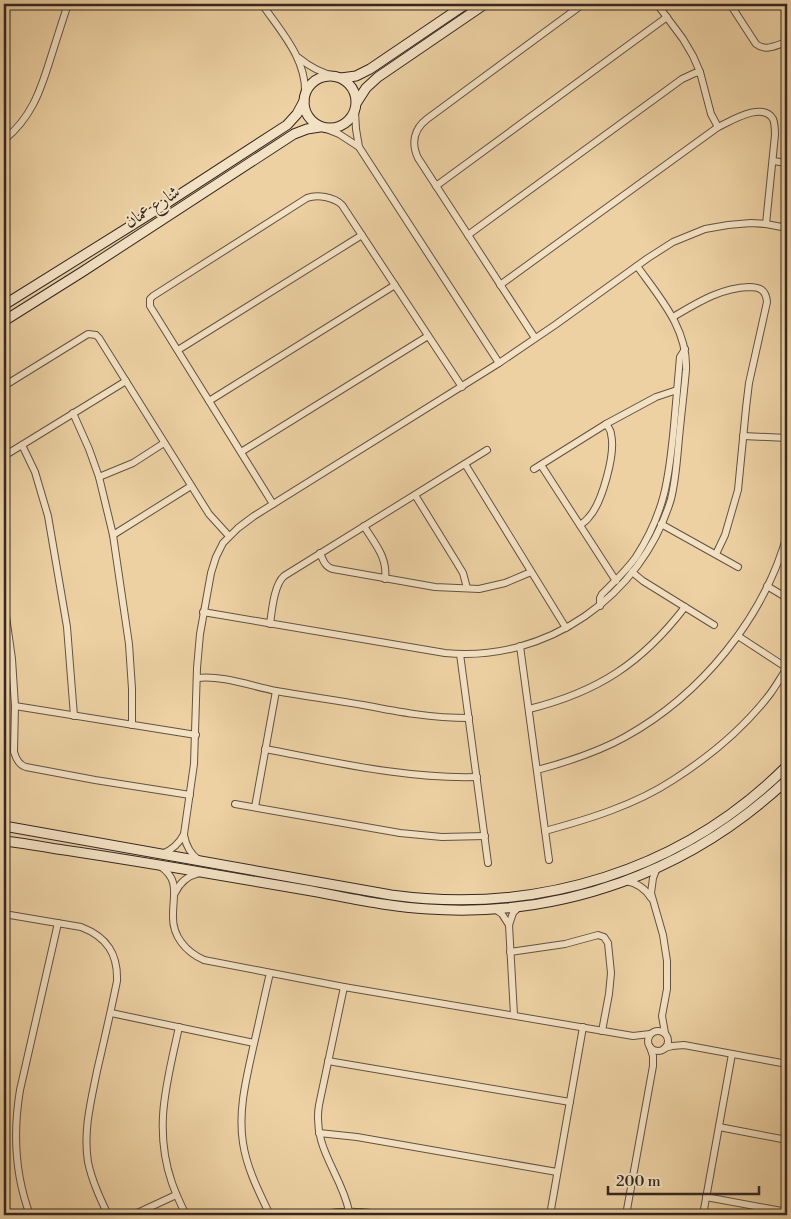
<svg xmlns="http://www.w3.org/2000/svg" width="791" height="1219" viewBox="0 0 791 1219" font-family="'Libre Bodoni',Amiri,serif">
<style>
.lines{fill:none;stroke-linecap:round;stroke-linejoin:round}
.street-casing{stroke:#635242;stroke-width:8}
.secondary-casing{stroke:#352721;stroke-width:11}
.street{stroke:#f3e1c3;stroke-width:6}
.secondary{stroke:#f3e1c3;stroke-width:9}
.labels{text-anchor:middle;dominant-baseline:central;stroke-width:4;stroke-linejoin:round;paint-order:stroke}
.street-label{font-size:18px;fill:#352721;stroke:#f3e1c3}
</style>
<rect width="100%" height="100%" fill="#edd1a3"/>
<filter id="stains"><feTurbulence type="fractalNoise" baseFrequency=".004" numOctaves="4"/><feColorMatrix values="0 0 0 0 .2 0 0 0 0 .09 0 0 0 0 .02 0 0 0 .5 -.17"/></filter>
<radialGradient id="worn" r=".72"><stop offset=".6" stop-color="#630" stop-opacity="0"/><stop offset="1" stop-color="#630" stop-opacity=".3"/></radialGradient>
<g class="lines">
<defs>
<g id="street">
<path d="M262 4C281 32 307 59 305 95"/>
<path d="M657 4 683 39 693 56 700 72 711 114 718 127"/>
<path d="M730 4 756 44C766 52 776 45 787 42"/>
<path d="M299 58C310 67 321 73 335 76"/>
<path d="M355 112 356 129 359 147 499 363"/>
<path d="M324 128 339 134 359 147"/>
<path d="M4 140C31 118 40 92 50 60 56 41 62 22 68 4"/>
<path d="M773 161 787 163"/>
<path d="M436 186 667 17"/>
<path d="M468 235 682 79 695 73 700 72"/>
<path d="M500 285 718 127C731 121 763 101 773 119 775 124 775 130 775 135L766 224"/>
<path d="M673 317C697 303 720 288 749 287 760 287 766 290 767 302L749 383 746 408 738 490 725 535 716 554"/>
<path d="M535 338 418 158C411 143 414 129 427 119L583 4"/>
<path d="M178 350 362 235"/>
<path d="M4 386 88 334 96 335 99 338 209 514 229 536"/>
<path d="M209 401 395 285"/>
<path d="M73 413 89 449 99 477 113 535 129 644 132 689V725"/>
<path d="M743 436 787 438"/>
<path d="M22 445 35 472 48 516 67 627 74 716"/>
<path d="M241 452 428 336"/>
<path d="M4 456 126 381"/>
<path d="M465 464 566 628"/>
<path d="M541 465 616 581"/>
<path d="M534 469 606 424 656 397 677 390"/>
<path d="M99 477 133 463 164 443"/>
<path d="M415 495 457 563 463 573 467 588"/>
<path d="M273 504 150 306V299L153 296 307 198C317 194 334 197 342 205L462 387"/>
<path d="M661 524 738 567"/>
<path d="M580 525C583 523 587 520 589 517 602 503 616 453 611 434 611 430 608 427 606 424"/>
<path d="M364 526C374 543 388 557 385 579"/>
<path d="M113 535 191 486"/>
<path d="M320 553C323 560 325 567 333 569L435 587 479 589 505 583 531 572"/>
<path d="M632 572 643 581 714 625"/>
<path d="M767 586 787 598"/>
<path d="M4 602 12 659 15 706 14 752C16 759 19 765 26 767L95 780 190 795"/>
<path d="M600 606V598L602 594C614 582 626 571 636 557 665 512 669 478 674 426 676 403 678 380 680 357L685 349"/>
<path d="M203 612 445 653C546 663 642 596 671 499 676 479 677 459 679 438 681 416 684 393 686 370 688 329 660 298 637 266"/>
<path d="M270 624C272 610 274 585 284 576L487 450"/>
<path d="M738 636 787 668"/>
<path d="M520 646 549 860"/>
<path d="M460 654 488 863"/>
<path d="M197 678C222 675 251 686 276 691 305 696 334 700 363 705 399 712 431 718 469 718"/>
<path d="M15 706 196 735"/>
<path d="M529 709C598 692 642 663 685 607"/>
<path d="M265 749C335 762 405 779 477 777"/>
<path d="M537 770C567 762 598 752 625 737 701 695 764 618 787 535"/>
<path d="M235 804 400 833 442 837 485 836"/>
<path d="M255 807 276 691"/>
<path d="M545 831C589 819 635 805 673 780 709 757 744 728 770 694 776 686 781 677 787 668"/>
<path d="M184 835C186 846 190 854 199 860"/>
<path d="M162 854C172 850 179 844 184 834L194 764 197 668 200 634 211 573 216 557 223 543 238 528 254 516 499 363 555 325 648 258 673 242 705 229 728 225 751 223 766 224 787 228"/>
<path d="M160 866C180 880 173 894 173 915 172 936 186 952 204 960L344 987 633 1036 650 1034"/>
<path d="M657 868 653 878 651 893 663 935 667 961V989L662 1016 665 1033"/>
<path d="M626 881C637 883 645 888 651 898"/>
<path d="M175 893C180 882 187 876 199 873"/>
<path d="M495 909 502 914 509 925"/>
<path d="M4 914 81 927C107 937 118 954 117 981 111 1011 104 1041 97 1071 91 1101 83 1131 88 1162 92 1181 100 1198 108 1215"/>
<path d="M510 952 565 944 598 935 604 937 608 943 611 973 609 994 602 1031"/>
<path d="M270 973C264 998 259 1023 253 1048 246 1080 238 1111 243 1143 247 1169 259 1192 270 1215"/>
<path d="M344 987 319 1105C312 1148 341 1173 349 1211"/>
<path d="M111 1013 254 1043"/>
<path d="M514 1015 509 925 513 913 519 907"/>
<path d="M179 1027C167 1082 153 1128 172 1183 176 1194 181 1205 186 1215"/>
<circle cx="658" cy="1041" r="10"/>
<path d="M665 1048 672 1046 684 1045 787 1064"/>
<path d="M328 1061 570 1102"/>
<path d="M719 1127 787 1140"/>
<path d="M319 1133 357 1137 557 1172"/>
<path d="M706 1197 787 1212"/>
<path d="M324 1214C346 1210 367 1212 390 1215"/>
<path d="M30 1215C15 1175 13 1132 20 1090L58 923"/>
<path d="M133 1215 176 1195"/>
<path d="M550 1215 583 1027"/>
<path d="M626 1215 653 1066V1056L650 1047"/>
<path d="M703 1215 732 1054"/>
</g>
<g id="secondary">
<circle cx="330" cy="102" r="26"/>
<path d="M341 78 356 76 370 69 466 4"/>
<path d="M357 102 366 88 378 77 485 4"/>
<path d="M4 305 153 212 287 125 297 114 304 101"/>
<path d="M4 321 82 272 294 134 307 129 320 127"/>
<path d="M4 826 391 895C537 915 682 871 787 766"/>
<path d="M4 841C22 843 39 846 57 849 99 855 141 862 183 869 224 876 265 883 306 890 346 897 387 907 428 909 562 918 689 872 787 780"/>
</g>
</defs>
<use href="#street" class="street-casing"/>
<use href="#secondary" class="secondary-casing"/>
<use href="#street" class="street"/>
<use href="#secondary" class="secondary"/>
</g>
<g class="labels">
<g class="street-label">
<text transform="translate(152 207) rotate(-33)">شارع عمان</text>
</g>
</g>
<rect width="791" height="1219" fill="none" stroke="#edd1a3" stroke-width="20"/>
<rect x="5" y="5" width="781" height="1209" fill="none" stroke="#352721" stroke-width="2.5"/>
<rect x="10" y="10" width="771" height="1199" fill="none" stroke="#352721"/>
<path d="M608 1186v8h151v-8" fill="none" stroke="#352721" stroke-width="2.5"/>
<text x="616" y="1186" font-size="15" fill="#352721" stroke="#f3e1c3" stroke-width="4" paint-order="stroke">200 m</text>
<rect width="100%" height="100%" filter="url(#stains)"/>
<rect width="100%" height="100%" fill="url(#worn)"/>
</svg>
